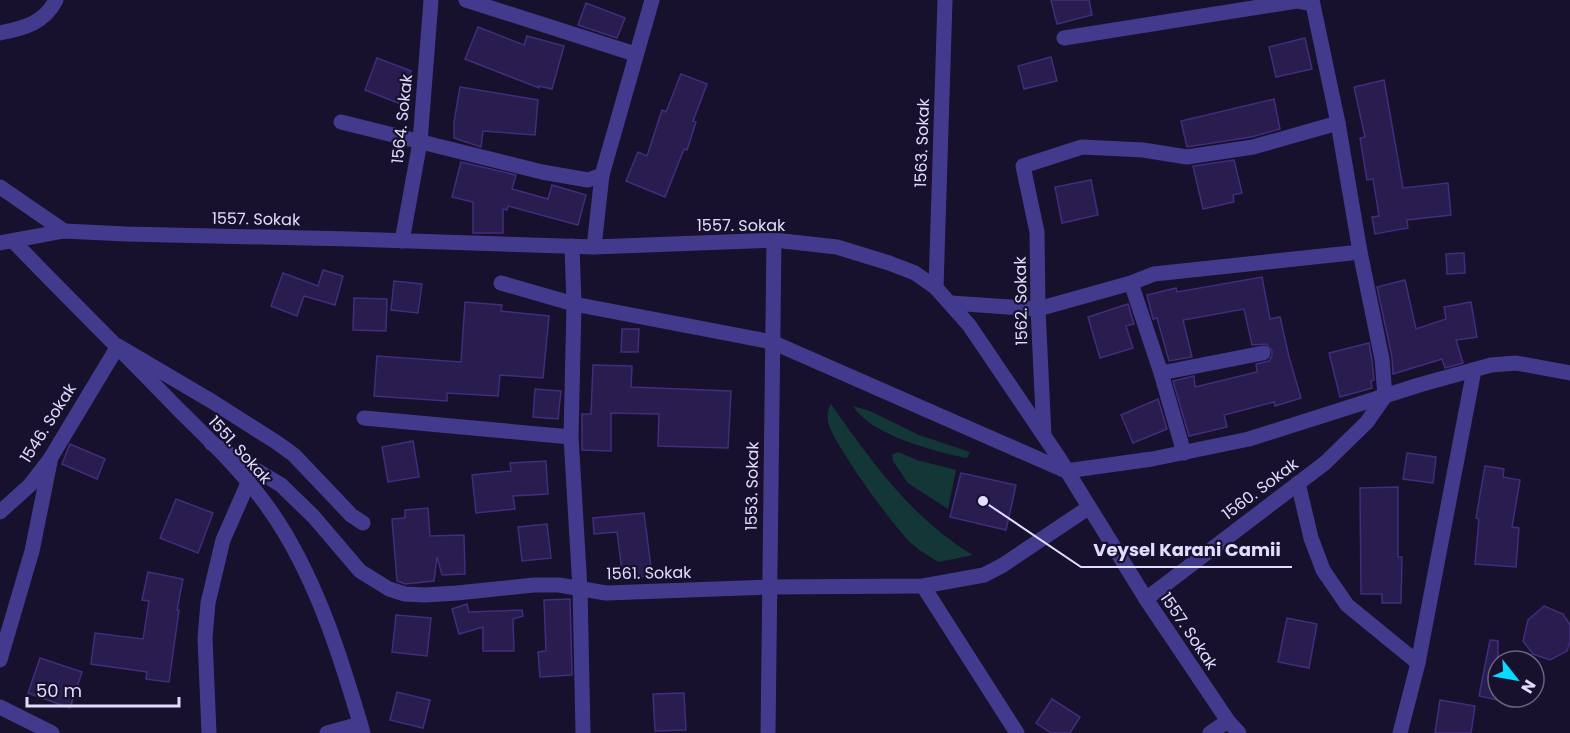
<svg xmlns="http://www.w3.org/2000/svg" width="1570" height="733" viewBox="0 0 1570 733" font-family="Poppins,sans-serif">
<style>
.green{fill:#133737}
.building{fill:#291c4f;stroke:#412d7b;stroke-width:1.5}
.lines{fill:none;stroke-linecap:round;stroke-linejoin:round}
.minor{stroke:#423b8d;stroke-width:15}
.labels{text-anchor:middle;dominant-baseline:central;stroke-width:4.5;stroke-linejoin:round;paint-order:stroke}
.street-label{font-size:16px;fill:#e2ddff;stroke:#17112d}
.leader{fill:none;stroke:#e2ddff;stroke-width:2}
.callout-dot{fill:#e2ddff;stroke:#17112d;stroke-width:2}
.callout-label{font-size:18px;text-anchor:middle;font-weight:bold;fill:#e2ddff;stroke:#17112d;stroke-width:4.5;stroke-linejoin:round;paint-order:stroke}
</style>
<rect width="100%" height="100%" fill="#17112d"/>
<g class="green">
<path d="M831 404C871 461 912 519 973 555L939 562C930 557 920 551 912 544 895 529 832 442 828 422 827 415 828 409 831 404Z"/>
<path d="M853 406 870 411 919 435 970 452 967 458C936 452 870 435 853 406Z"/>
<path d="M898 452 917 460 956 470 948 509 908 483 893 461 892 455Z"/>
</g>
<g class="building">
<path d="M1051 0H1089L1092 15 1057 24Z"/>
<path d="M586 3 625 18 617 38 578 25Z"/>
<path d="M478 27 524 45 527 36 564 46 552 89 539 86V88L465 59Z"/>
<path d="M1305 38 1312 69 1276 77 1269 47Z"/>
<path d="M1051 57 1057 81 1024 89 1018 66Z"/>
<path d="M377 58 411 71 398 103 365 90Z"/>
<path d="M681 74 707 84 693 121 696 122 687 150 684 149 665 197 626 181 638 152 647 156 662 110 666 112Z"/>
<path d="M1384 80 1403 188 1448 183 1451 215 1407 220 1408 228 1375 234 1372 217 1379 216 1373 179 1367 180 1360 138 1365 137 1354 87Z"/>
<path d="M460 87 538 100 535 135 483 131 481 147 454 138V122Z"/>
<path d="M1274 99 1280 129 1251 137 1187 147 1181 121Z"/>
<path d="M1234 160 1242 193 1233 195 1234 202 1203 209 1193 166Z"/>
<path d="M461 162 516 175 512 189 548 199 552 185 586 195 578 225 508 206 507 210 503 209V233H473V202L452 197Z"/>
<path d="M1091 180 1098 215 1062 223 1055 187Z"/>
<path d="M1464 253 1465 273 1447 274 1446 254Z"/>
<path d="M323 270 343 276 335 305 304 296 297 316 271 306 283 273 318 286Z"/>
<path d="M1262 277 1270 319 1280 317 1289 357 1301 398 1275 406 1274 402 1224 415 1227 427 1189 436 1173 381 1194 376 1195 387 1257 372 1256 364 1269 361 1272 356V351L1266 344 1252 345 1244 309 1183 320 1192 357 1169 361 1157 318 1153 319 1147 295 1176 288 1177 292Z"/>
<path d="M1405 280 1416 329 1446 319 1444 307 1471 302 1477 337 1456 340 1463 363 1445 368 1442 359 1393 374 1392 357 1377 287Z"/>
<path d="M394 281 422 284 418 313 391 310Z"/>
<path d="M354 298 387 299 386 331 353 330Z"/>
<path d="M465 302 502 305 501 311 549 316 543 378 500 375 498 396 447 393V401L374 396 377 356 461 362Z"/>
<path d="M1128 304 1134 324 1126 326 1133 348 1100 358 1088 317Z"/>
<path d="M622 329H639L638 352H621Z"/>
<path d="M1369 343 1372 360 1374 380 1371 381 1372 388 1340 397 1329 353Z"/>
<path d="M593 365 632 366 631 387 731 391 728 448 658 446 659 414 611 413V451L582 450V414H591Z"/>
<path d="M535 389 561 391 558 419 533 417Z"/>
<path d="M1158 399 1167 429 1133 443 1121 415Z"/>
<path d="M413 441 419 477 388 482 382 447Z"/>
<path d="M70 444 105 459 97 479 62 464Z"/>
<path d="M1407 453 1436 457 1433 483 1403 479Z"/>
<path d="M546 461 548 494 513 496 515 509 476 513 472 475 511 471 510 463Z"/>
<path d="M1485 466 1504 469 1503 477 1520 480 1512 527 1519 528 1516 567 1475 564 1479 519 1476 518Z"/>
<path d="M961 473 1016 485 1006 530 950 517Z"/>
<path d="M1398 487V557H1402L1401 603H1382V594H1361L1360 488Z"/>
<path d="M176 499 213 513 198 553 160 538Z"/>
<path d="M428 508 430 536 464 535 465 574 442 575 437 557 434 581 405 584 397 581 392 519 405 518V510Z"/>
<path d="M644 513 652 575 623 579 617 532 594 534 593 518Z"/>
<path d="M547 524 551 558 522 561 518 527Z"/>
<path d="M148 572 183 579 177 610H179L169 682 146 679 147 672 91 664 95 633 143 639 149 601 142 600Z"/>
<path d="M570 599 572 675 540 677 538 652 546 651 544 600Z"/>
<path d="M467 604 469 612 522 610 523 616 513 619 514 651H483V627L459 634 452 609Z"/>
<path d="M1544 606 1563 614 1570 625V642L1567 651 1550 660 1533 654 1523 641 1528 620Z"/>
<path d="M396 615 431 618 427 656 392 652Z"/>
<path d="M1287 618 1317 624 1309 668 1278 662Z"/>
<path d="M1490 640 1498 641V700L1479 696Z"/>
<path d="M40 658 82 672 70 708 28 693Z"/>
<path d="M397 692 430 700 423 728 390 720Z"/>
<path d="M684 693 686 730 655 731 653 694Z"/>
<path d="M1052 699 1080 717 1070 733H1051L1036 723Z"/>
<path d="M1440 700 1475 706 1471 733H1435Z"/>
</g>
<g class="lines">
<g class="minor">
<path d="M466 0 635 54"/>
<path d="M0 33C25 28 44 23 56 0"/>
<path d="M1064 38 1297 1 1312 4"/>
<path d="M341 122 542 172 588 180 602 175 652 0"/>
<path d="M0 187 64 231"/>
<path d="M13 241C68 298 124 353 179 410 214 444 252 481 278 522 319 586 342 661 363 733"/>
<path d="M402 241 420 142 431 0"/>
<path d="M0 243 64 231 126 234 350 239 594 247 774 240 837 247 889 263 915 273 936 288 969 325 1059 458 1146 599 1228 721 1239 733"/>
<path d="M572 246 574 304 571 437 580 589 583 733"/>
<path d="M594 247 602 175"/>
<path d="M501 283 574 304 772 342 1066 471 1152 459 1249 439 1419 385 1491 365 1516 363 1570 373"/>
<path d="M1131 283 1161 373 1184 453"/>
<path d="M936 288 945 0"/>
<path d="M951 303 1038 309 1131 283 1154 274 1360 252"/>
<path d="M1161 373 1263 353"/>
<path d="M364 418 571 437"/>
<path d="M1044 436 1038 309 1037 232 1023 166 1082 147 1143 150 1187 157 1253 147 1338 123"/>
<path d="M211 443 281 485 313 516 360 571 389 589 405 594 425 595 457 593 534 585H559L606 593 769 587 923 586 984 575 1003 565 1088 508"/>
<path d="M1298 483 1311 538 1323 570 1347 605 1418 663"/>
<path d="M0 512 30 485 50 459 118 346 213 402 276 442 294 455 351 515 363 523"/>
<path d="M923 586 1017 733"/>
<path d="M1146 599 1325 463 1367 422 1385 396 1382 359 1360 252 1338 123 1312 0"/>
<path d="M0 660 32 551 50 462"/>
<path d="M0 707 52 733"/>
<path d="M209 733 205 638 208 603 223 540 248 483"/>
<path d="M327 733 360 724"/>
<path d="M768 733 774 240"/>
<path d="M1210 733 1228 721"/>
<path d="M1400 733 1418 663 1474 370"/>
</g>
</g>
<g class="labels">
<g class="street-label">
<text transform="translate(402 119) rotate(-84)">1564. Sokak</text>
<text transform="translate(922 143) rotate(-88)">1563. Sokak</text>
<text transform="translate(256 219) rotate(1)">1557. Sokak</text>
<text x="741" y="225">1557. Sokak</text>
<text transform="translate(1021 301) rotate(-91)">1562. Sokak</text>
<text transform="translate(48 423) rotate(-58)">1546. Sokak</text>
<text transform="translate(240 450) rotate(48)">1551. Sokak</text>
<text transform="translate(752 486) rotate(-89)">1553. Sokak</text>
<text transform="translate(1260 489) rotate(-37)">1560. Sokak</text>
<text transform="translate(649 573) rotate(-1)">1561. Sokak</text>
<text transform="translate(1189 631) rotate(56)">1557. Sokak</text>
</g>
</g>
<path class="leader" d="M983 501L1081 567H1292"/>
<circle class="callout-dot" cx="983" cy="501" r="6"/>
<g class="callout-label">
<text x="1187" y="556">Veysel Karani Camii</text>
</g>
<g transform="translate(1516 679) rotate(121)"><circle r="28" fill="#17112d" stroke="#686381" stroke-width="1.5"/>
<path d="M0-4.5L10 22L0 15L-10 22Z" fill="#09dbff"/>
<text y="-9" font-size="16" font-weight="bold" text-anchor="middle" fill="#e2ddff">N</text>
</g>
<path d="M27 697v9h152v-9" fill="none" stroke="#e2ddff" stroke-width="3"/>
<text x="36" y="697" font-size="18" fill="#e2ddff" stroke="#17112d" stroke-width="4.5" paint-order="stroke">50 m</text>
</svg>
